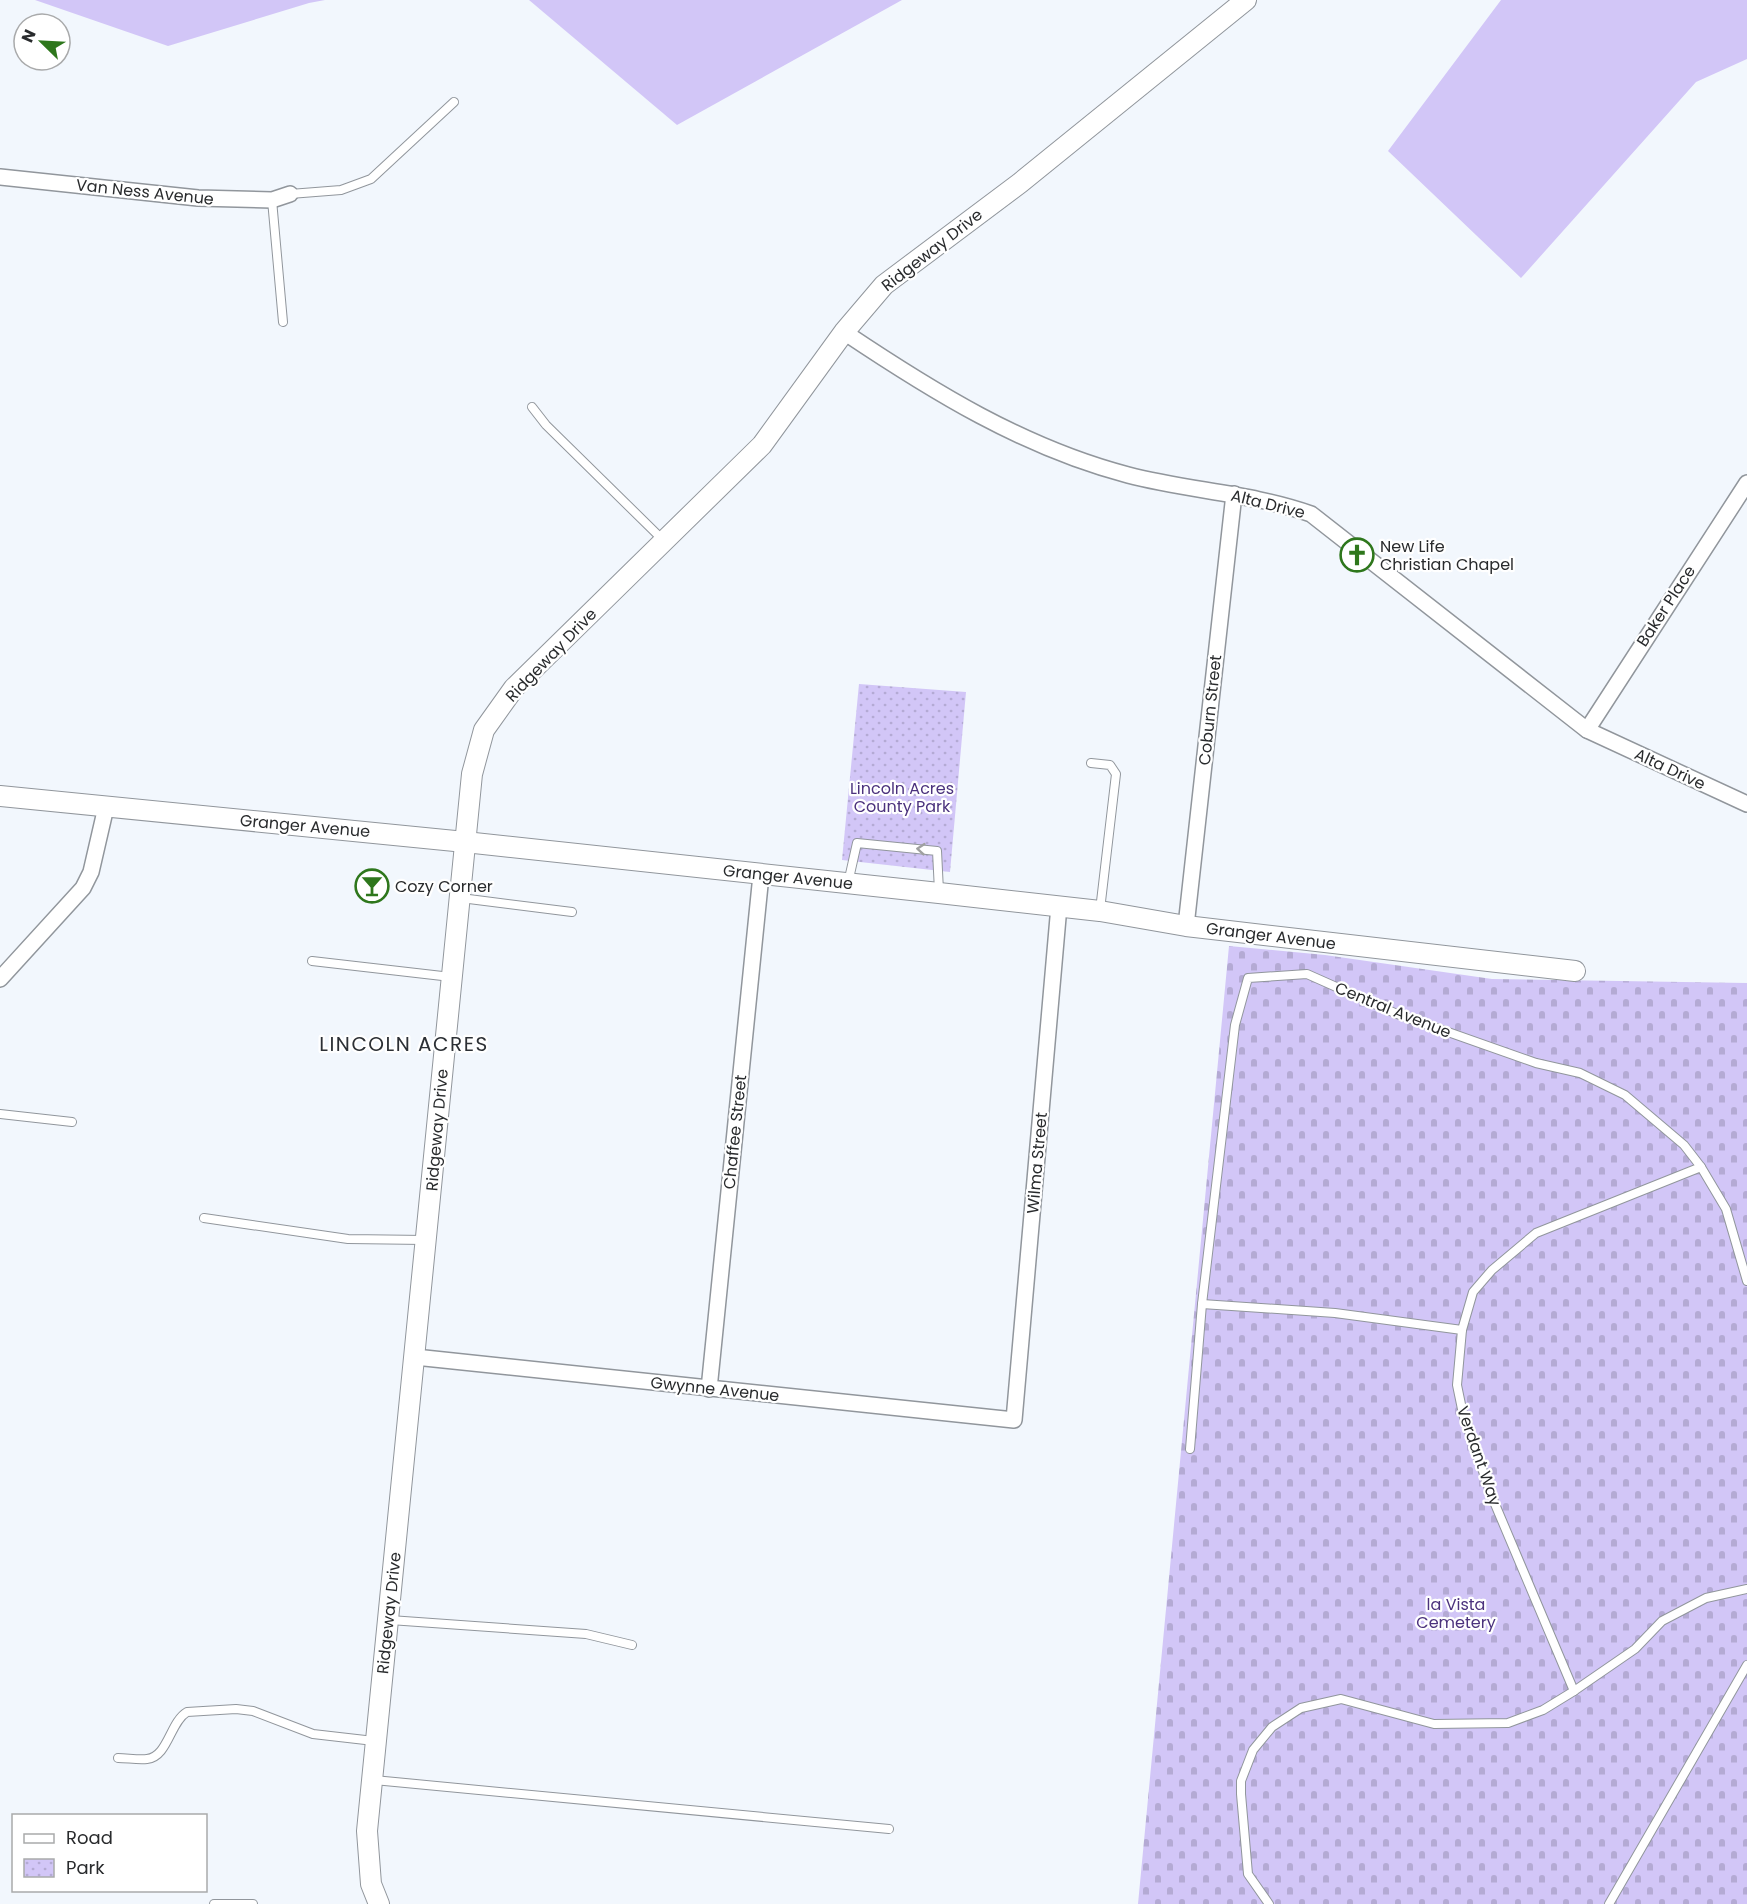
<svg xmlns="http://www.w3.org/2000/svg" width="1747" height="1904" viewBox="0 0 1747 1904" font-family="Poppins,sans-serif">
<style>
.grass{fill:#d2c6f7}
.cemetery{fill:url(#cemetery-stones)}
.park{fill:url(#park-dots)}
.lines{fill:none;stroke-linecap:round;stroke-linejoin:round}
.service-casing{stroke:#91969c;stroke-width:10}
.minor-casing{stroke:#91969c;stroke-width:18}
.tertiary-casing{stroke:#91969c;stroke-width:22}
.service{stroke:#fff;stroke-width:8}
.minor{stroke:#fff;stroke-width:15}
.tertiary{stroke:#fff;stroke-width:20}
.oneway{stroke:#9fa0a0}
.labels{text-anchor:middle;dominant-baseline:central;stroke-width:4.5;stroke-linejoin:round;paint-order:stroke}
.street-label{font-size:16px;fill:#292b2d;stroke:#fff}
.poi-label{font-size:16px;fill:#292b2d;stroke:#fff;text-anchor:start}
.park-label{font-size:16px;fill:#4b327d;stroke:#fff}
.quarter-label{font-size:20px;letter-spacing:1.5px;fill:#2c3035;stroke:#fff}
</style>
<defs>
<pattern id="cemetery-stones" width="16" height="16" patternUnits="userSpaceOnUse" patternTransform="scale(1.5)"><rect width="16" height="16" fill="#d2c6f7"/><path d="M2 7V4a2 2 0 0 1 4 0v3zM10 15v-3a2 2 0 0 1 4 0v3z" fill="#b4aad4"/></pattern>
<pattern id="park-dots" width="8" height="8" patternUnits="userSpaceOnUse" patternTransform="scale(1.5)"><rect width="8" height="8" fill="#d2c6f7"/><path d="M2 2h.1M6 6h.1" fill="none" stroke="#b4aad4" stroke-width="1.8" stroke-linecap="round"/></pattern>
</defs>
<rect width="100%" height="100%" fill="#f2f7fd"/>
<g class="grass">
<path d="M35 0H325L309 3 168 46Z"/>
<path d="M529 0H902L677 125Z"/>
<path d="M1501 0H1747V59L1696 82 1521 278 1388 151Z"/>
</g>
<path class="cemetery" d="M1229 946 1325 955 1492 979 1747 983V1904H1138Z"/>
<path class="park" d="M859 684 966 692 950 872 842 860Z"/>
<g class="lines">
<defs>
<g id="service">
<path d="M290 194 341 190 371 179 454 102"/>
<path d="M272 200 283 322"/>
<path d="M532 407 546 425 663 540"/>
<path d="M1091 763 1110 765 1116 774 1100 910"/>
<path d="M848 883 857 843 937 851 939 891"/>
<path d="M461 898 572 912"/>
<path d="M312 961 451 977"/>
<path d="M0 1114 72 1122"/>
<path d="M204 1218 348 1239 425 1240"/>
<path d="M1202 1304 1335 1313 1462 1330"/>
<path d="M1190 1449 1202 1304 1235 1025 1248 978 1307 974 1397 1014 1536 1063 1580 1073 1625 1095 1684 1145 1701 1167 1726 1209 1747 1281"/>
<path d="M390 1620 586 1634 632 1645"/>
<path d="M1574 1691 1492 1497 1463 1414 1457 1385 1462 1330 1473 1292 1492 1270 1536 1233 1701 1167"/>
<path d="M118 1758C127 1758 138 1760 147 1759 168 1757 170 1722 187 1712L236 1709 253 1711 313 1734 374 1741"/>
<path d="M374 1780 889 1829"/>
<path d="M214 1904H253"/>
<path d="M1269 1904 1248 1874 1241 1794V1781L1253 1750 1272 1727 1301 1708 1341 1699 1434 1724 1508 1723 1543 1710 1574 1691 1635 1649 1662 1621 1706 1598 1747 1589"/>
<path d="M1609 1904 1747 1665"/>
</g>
<g id="minor">
<path d="M0 177 198 198 272 200 290 194"/>
<path d="M844 332C932 391 1024 448 1128 475 1189 491 1252 493 1311 514L1587 730 1747 804"/>
<path d="M1587 730 1747 483"/>
<path d="M1186 926 1234 494"/>
<path d="M0 979 83 888 91 872 106 807"/>
<path d="M415 1357 1014 1420 1059 906"/>
<path d="M709 1389 761 875"/>
</g>
<g id="tertiary">
<path d="M0 796 465 842 939 893 1100 911 1186 926 1575 971"/>
<path d="M379 1904 371 1884 367 1831 472 774 484 730 514 688 762 445 844 332 884 285 1020 183 1246 0"/>
</g>
</defs>
<use href="#service" class="service-casing"/>
<use href="#minor" class="minor-casing"/>
<use href="#tertiary" class="tertiary-casing"/>
<use href="#service" class="service"/>
<use href="#minor" class="minor"/>
<use href="#tertiary" class="tertiary"/>
</g>
<defs><path id="oneway-chevron" d="M-2-3.5L2.5 0L-2 3.5" fill="none" stroke-width="1.6" stroke-linecap="round" stroke-linejoin="round" transform="scale(1.5)"/></defs>
<use class="oneway" href="#oneway-chevron" transform="translate(921 849) rotate(-175)"/>
<defs>
<symbol id="church-ring" viewBox="-11 -11 22 22"><circle r="9.5" fill="#fff" stroke="#2e771c" stroke-width="1.5"/><path d="M-1.2-6h2.4v3.5h3.3v2.4h-3.3V6h-2.4V-.1h-3.3v-2.4h3.3Z" fill="#2e771c"/></symbol>
<symbol id="bar-ring" viewBox="-11 -11 22 22"><circle r="9.5" fill="#fff" stroke="#2e771c" stroke-width="1.5"/><path d="M-6-5H6L.8 .8V4.5H3.5V6h-7V4.5H-.8V.8Z" fill="#2e771c"/></symbol>
</defs>
<g fill-rule="evenodd">
<use href="#church-ring" x="1338" y="536" width="38" height="38"/>
<use href="#bar-ring" x="353" y="867" width="38" height="38"/>
</g>
<g class="labels">
<g class="street-label">
<text transform="translate(145 192) rotate(6)">Van Ness Avenue</text>
<text transform="translate(932 250) rotate(-38)">Ridgeway Drive</text>
<text transform="translate(1268 504) rotate(14)">Alta Drive</text>
<text transform="translate(1666 606) rotate(-57)">Baker Place</text>
<text transform="translate(551 655) rotate(-46)">Ridgeway Drive</text>
<text transform="translate(1210 710) rotate(-84)">Coburn Street</text>
<text transform="translate(1670 769) rotate(25)">Alta Drive</text>
<text transform="translate(305 826) rotate(5)">Granger Avenue</text>
<text transform="translate(788 877) rotate(6)">Granger Avenue</text>
<text transform="translate(1271 936) rotate(7)">Granger Avenue</text>
<text transform="translate(1393 1010) rotate(22)">Central Avenue</text>
<text transform="translate(437 1130) rotate(-85)">Ridgeway Drive</text>
<text transform="translate(735 1132) rotate(-84)">Chaffee Street</text>
<text transform="translate(1037 1163) rotate(-85)">Wilma Street</text>
<text transform="translate(715 1389) rotate(6)">Gwynne Avenue</text>
<text transform="translate(1479 1456) rotate(71)">Verdant Way</text>
<text transform="translate(389 1613) rotate(-84)">Ridgeway Drive</text>
</g>
<g class="poi-label">
<text x="1380" y="546">New Life<tspan x="1380" dy="18">Christian Chapel</tspan></text>
<text x="395" y="886">Cozy Corner</text>
</g>
<g class="park-label">
<text x="902" y="788">Lincoln Acres<tspan x="902" dy="18">County Park</tspan></text>
<text x="1456" y="1604">la Vista<tspan x="1456" dy="18">Cemetery</tspan></text>
</g>
<g class="quarter-label">
<text x="404" y="1044">LINCOLN ACRES</text>
</g>
</g>
<rect x="12" y="1814" width="195" height="78" fill="#ffffff" stroke="#a9aaab" stroke-width="1.5"/>
<rect x="24" y="1834" width="30" height="9" fill="#ffffff" stroke="#a9aaab" stroke-width="1.5"/>
<text x="66" y="1844" font-size="18" fill="#292b2d">Road</text>
<rect x="24" y="1859" width="30" height="18" fill="url(#park-dots)" stroke="#a9aaab" stroke-width="1.5"/>
<text x="66" y="1874" font-size="18" fill="#292b2d">Park</text>
<g transform="translate(42 42) rotate(294)"><circle r="28" fill="#ffffff" stroke="#a9aaab" stroke-width="1.5"/>
<path d="M0-4.5L10 22L0 15L-10 22Z" fill="#2e771c"/>
<text y="-9" font-size="16" font-weight="bold" text-anchor="middle" fill="#292b2d">N</text>
</g>
</svg>
